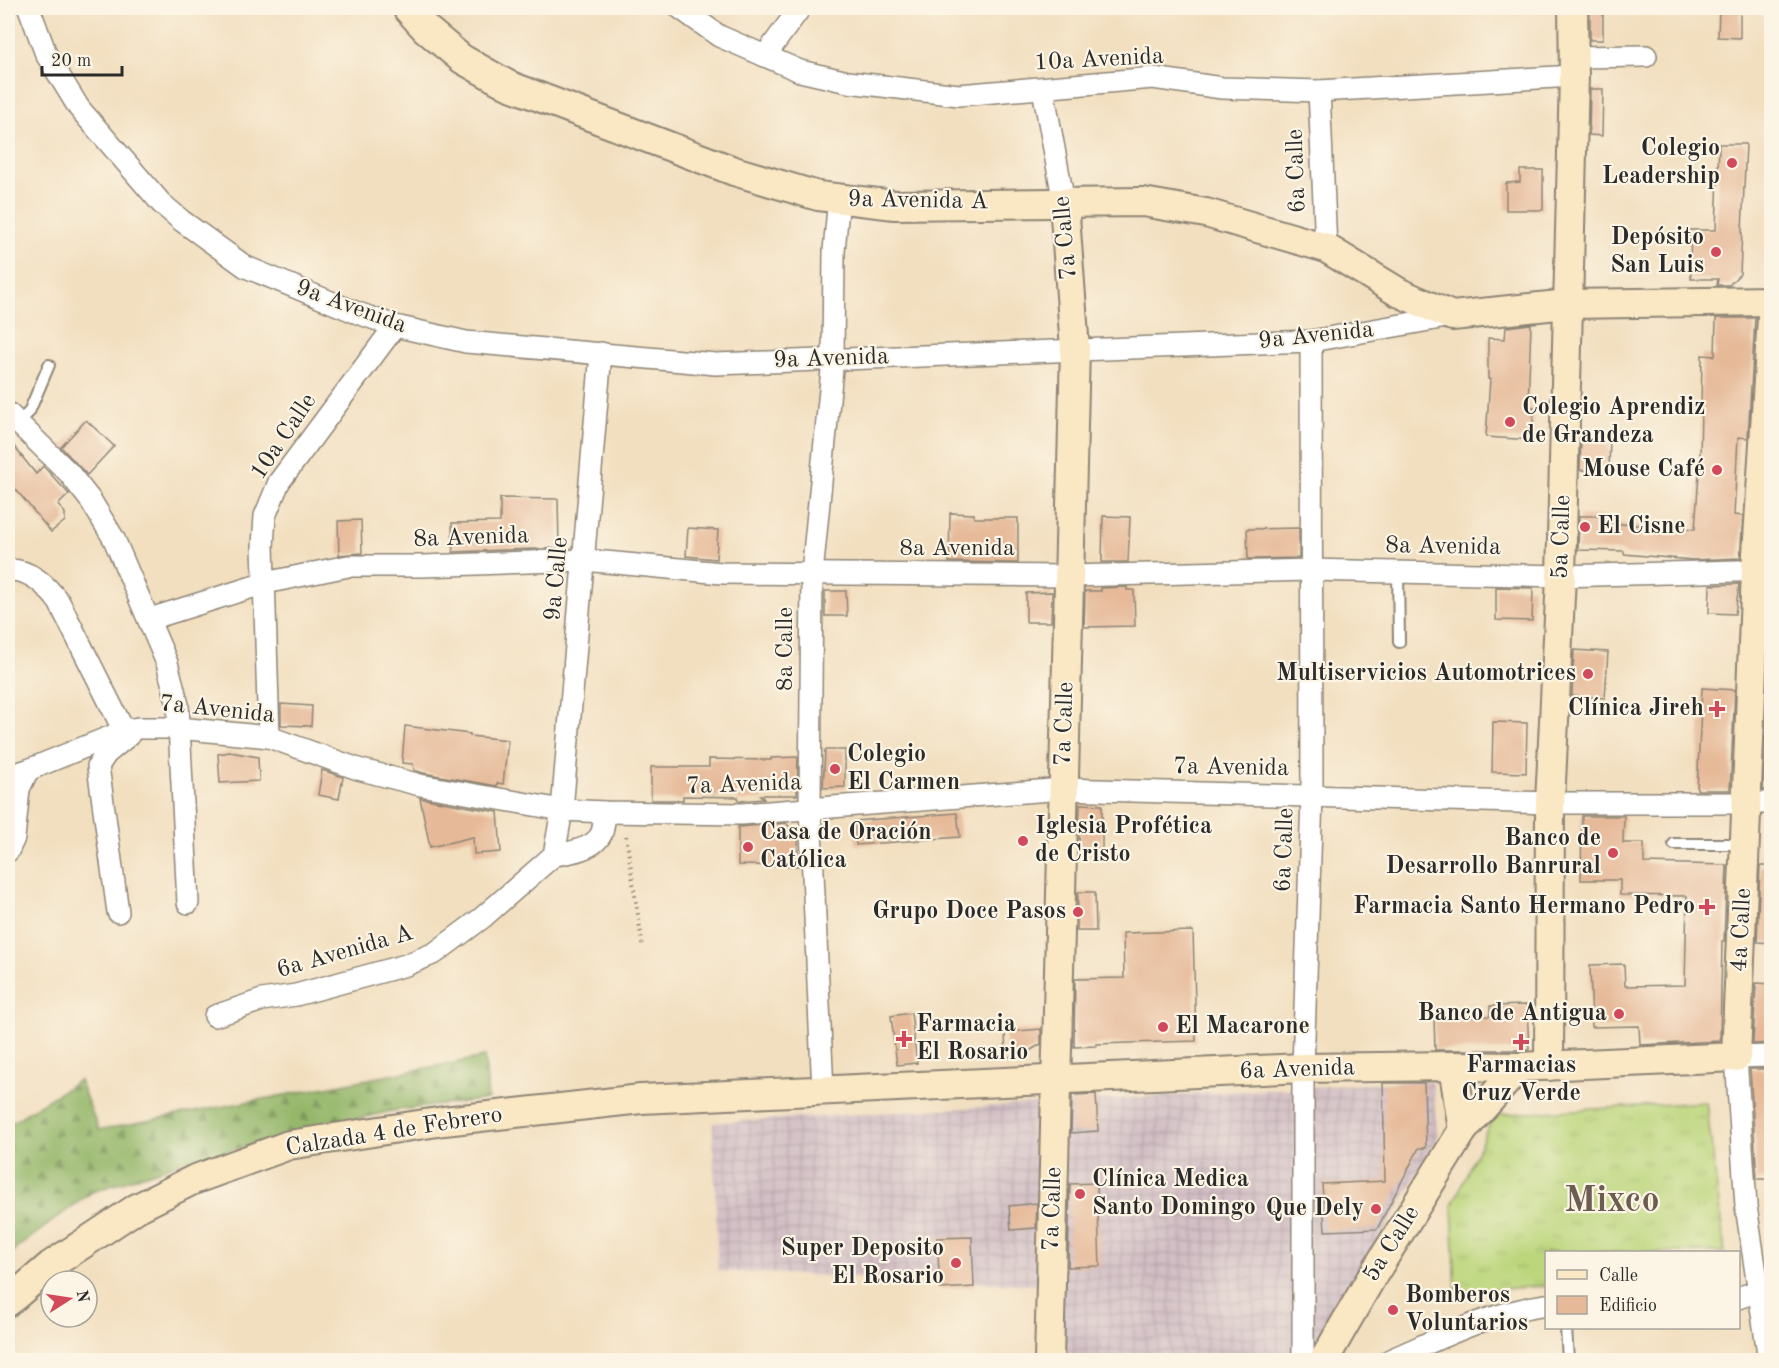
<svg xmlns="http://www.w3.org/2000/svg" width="1779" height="1368" viewBox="0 0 1779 1368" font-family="'Old Standard TT',serif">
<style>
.industrial{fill:url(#industrial-grid)}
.grass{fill:url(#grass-tufts);stroke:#748053;stroke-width:1.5}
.forest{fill:url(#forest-firs);stroke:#60714b;stroke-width:1.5}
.building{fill:#e6ba99}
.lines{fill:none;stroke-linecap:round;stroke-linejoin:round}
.lane-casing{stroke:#8e8576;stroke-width:14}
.street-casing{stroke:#8e8576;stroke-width:24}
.secondary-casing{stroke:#8e8576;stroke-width:32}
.path{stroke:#8e8576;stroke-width:4;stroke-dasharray:1.5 4.5;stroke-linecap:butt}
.lane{stroke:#fff;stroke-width:10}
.street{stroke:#fff;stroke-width:21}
.secondary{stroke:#fae7c3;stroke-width:28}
.poi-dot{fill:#d1495b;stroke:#fcf5e5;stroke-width:2}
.labels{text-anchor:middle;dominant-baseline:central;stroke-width:4.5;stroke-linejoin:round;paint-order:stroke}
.street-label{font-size:24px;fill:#2b2b2b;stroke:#fcf5e5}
.poi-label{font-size:24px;font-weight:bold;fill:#2b2b2b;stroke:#fcf5e5;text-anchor:end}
.town-label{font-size:36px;font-weight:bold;fill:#6c5d52;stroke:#fcf5e5}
</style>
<defs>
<pattern id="industrial-grid" width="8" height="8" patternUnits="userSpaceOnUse" patternTransform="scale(1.5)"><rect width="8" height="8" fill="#d2bec5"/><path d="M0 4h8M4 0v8" fill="none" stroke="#b4a3a9"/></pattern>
<pattern id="grass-tufts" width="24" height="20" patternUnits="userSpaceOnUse" patternTransform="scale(1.5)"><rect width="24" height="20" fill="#bcd67b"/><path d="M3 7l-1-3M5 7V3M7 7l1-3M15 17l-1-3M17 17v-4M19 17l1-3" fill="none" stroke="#a2b86a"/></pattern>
<pattern id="forest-firs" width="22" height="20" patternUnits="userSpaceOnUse" patternTransform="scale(1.5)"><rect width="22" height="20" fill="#95b76b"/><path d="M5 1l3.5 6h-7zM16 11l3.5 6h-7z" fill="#7a9558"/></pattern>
</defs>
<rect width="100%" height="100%" fill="#fcf5e5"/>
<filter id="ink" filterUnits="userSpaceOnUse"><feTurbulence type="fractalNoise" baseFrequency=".0167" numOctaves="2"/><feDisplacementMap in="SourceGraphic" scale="12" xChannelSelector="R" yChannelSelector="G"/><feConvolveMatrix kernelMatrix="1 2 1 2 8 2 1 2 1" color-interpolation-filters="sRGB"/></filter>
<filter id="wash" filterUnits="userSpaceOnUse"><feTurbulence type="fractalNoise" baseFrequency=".008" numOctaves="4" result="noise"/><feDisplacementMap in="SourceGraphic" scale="24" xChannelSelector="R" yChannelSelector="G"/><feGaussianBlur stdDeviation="1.35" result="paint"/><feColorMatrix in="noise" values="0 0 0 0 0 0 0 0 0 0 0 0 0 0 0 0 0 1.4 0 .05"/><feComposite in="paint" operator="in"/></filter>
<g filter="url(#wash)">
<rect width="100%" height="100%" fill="#f2dfc0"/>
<path class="industrial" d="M1432 1080 1438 1138 1310 1360H1062L1061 1286 718 1271 713 1123Z"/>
<path class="grass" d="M1706 1102 1725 1252H1546V1286L1456 1292 1452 1206 1494 1115Z"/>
<path class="forest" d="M485 1057 488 1099 391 1111 179 1163 92 1192 18 1247 8 1257V1125L79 1080 99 1130Z"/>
<g id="blocks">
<g class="building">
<rect x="1590" y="8" width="13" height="32"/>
<path d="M1719 8H1740V38L1718 37Z"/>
<path d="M1590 89H1603L1602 136 1589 135Z"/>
<path d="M1719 144H1746L1740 274 1729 285H1717L1718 279H1691L1690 230H1716Z"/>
<path d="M1520 170H1543V210H1506V183L1520 182Z"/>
<path d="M1716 318H1755L1748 438 1738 437 1734 515 1743 516 1740 558 1693 560 1624 554V551L1578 550 1579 516H1607V523L1695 529 1700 459 1702 355 1715 356Z"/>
<path d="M1531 324 1528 407H1534L1532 440 1486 437 1490 379H1488V338L1505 339 1506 327Z"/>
<path d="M86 420 114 446 87 475 61 447Z"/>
<path d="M1581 438 1610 439 1609 471 1580 470Z"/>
<path d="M8 439 36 474 43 466 69 494 58 505 65 513V521L51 532 8 480Z"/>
<path d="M500 498 558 499 559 548 453 552 452 523 500 522Z"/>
<path d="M950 513 974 514V518H1018V563L949 562Z"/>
<path d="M1103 516 1130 517 1128 562H1102Z"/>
<path d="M361 520 362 553 339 555 338 521Z"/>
<path d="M688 528 718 530 716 559 686 556Z"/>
<path d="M1299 528V558L1248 559 1247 529Z"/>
<path d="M1739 584 1735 614 1709 613 1710 585Z"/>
<path d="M1127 587V590H1134L1135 626 1084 627 1085 591H1101V588Z"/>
<path d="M1496 587 1533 588 1532 621 1496 620Z"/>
<path d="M825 591H846L847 616H825Z"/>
<path d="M1052 592 1051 622H1026V593Z"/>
<path d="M1574 650 1608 652 1605 698 1572 696Z"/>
<path d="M1702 688 1735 690 1730 790H1697Z"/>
<path d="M1768 691H1772V790H1763Z"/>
<path d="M281 704 312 706 311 726 281 725Z"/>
<path d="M1493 722 1527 723 1526 773 1492 772Z"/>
<path d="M405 726 470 734V736L508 740 503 784 497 783V786L423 773 414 770 413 764 402 763Z"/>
<path d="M825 750H845V787L823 788Z"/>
<path d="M230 752 258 757 259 781 220 783 218 754Z"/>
<path d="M798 757 797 795H760L764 799 741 801H738V797L683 796V800H651V767H709V759L771 760V758Z"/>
<path d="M322 770 343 777 339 799 318 795Z"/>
<path d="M420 798 498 812 501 852 474 854 473 837 430 847Z"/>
<path d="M1080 804 1102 805V851H1079Z"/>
<path d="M957 813 960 837 856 845 854 821Z"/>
<path d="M1582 816H1624L1623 843H1644V863L1727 865 1724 941H1722L1720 1041 1640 1045 1639 1026 1592 1027 1590 965 1624 964 1625 986 1685 985 1687 896 1620 895V880H1581Z"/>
<path d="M786 823 798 836V866L738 865V827Z"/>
<path d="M1760 866H1772V943L1757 942Z"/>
<path d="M1078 892H1095L1096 931H1077Z"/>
<path d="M1193 931 1196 1041 1096 1044V1046L1074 1047 1075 979 1124 978 1123 933Z"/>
<path d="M1756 983 1772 984V1043L1753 1044Z"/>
<path d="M1527 1005 1529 1050H1435L1434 1018 1490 1016V1006Z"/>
<path d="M911 1013 917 1063 897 1065 891 1016Z"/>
<path d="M1041 1029V1044L1021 1056 1006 1057 1005 1032Z"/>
<path d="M1750 1069H1772V1179H1757Z"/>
<path d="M1383 1083H1424L1426 1148H1419L1377 1229 1325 1231 1322 1184 1385 1181Z"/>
<path d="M1096 1094 1098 1131 1071 1133 1072 1095Z"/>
<path d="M1097 1183 1100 1266 1068 1267 1070 1184Z"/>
<path d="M1037 1203 1036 1228 1011 1230 1009 1206Z"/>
<path d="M972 1237 974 1287 940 1289 937 1238Z"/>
</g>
</g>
</g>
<g filter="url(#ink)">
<use href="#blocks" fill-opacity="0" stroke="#8e8576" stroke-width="1.5"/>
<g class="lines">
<defs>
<g id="lane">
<path d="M18 423 29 412 49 365"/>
<path d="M1398 572 1399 642"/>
<path d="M1674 844H1742"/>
<path d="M1566 1328 1568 1360"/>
</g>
<g id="street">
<path d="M29 8 46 54 79 108 161 203 182 221 246 267 355 312 395 326 466 342 716 364 1311 341 1452 316"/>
<path d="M680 8 719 36 800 71 848 82 959 95 1153 78 1222 88 1319 91 1574 76"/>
<path d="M765 56 800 8"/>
<path d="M1574 57 1646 56"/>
<path d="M1043 89 1064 203"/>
<path d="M1319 91 1326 248"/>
<path d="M8 413 69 473 91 501 114 539 167 663 178 705 188 903"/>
<path d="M8 570C30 569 46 585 59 602L124 731"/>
<path d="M150 619 265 583 348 566H423L584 560 722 573 1070 576 1310 570 1561 576 1772 570"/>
<path d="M269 737 263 546 265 516 279 482 395 326"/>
<path d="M8 776 28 770 124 731 138 728H179L269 737 358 769 420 785 562 810 605 812 741 814 1063 789 1550 803H1772"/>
<path d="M8 851 14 838 19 789 28 770"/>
<path d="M554 855C569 853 596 849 602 832 604 826 604 818 605 812"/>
<path d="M118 912 98 766 106 754 129 735"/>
<path d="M215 1016 262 1000 296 995 406 965 435 953 482 918 554 855 562 810 601 353"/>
<path d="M823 1091 810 808 812 574 833 359 834 251 838 208"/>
<path d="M1738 1298 1772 1286"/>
<path d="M1303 1360V1068L1312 796 1311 341"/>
<path d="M1390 1360C1443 1337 1489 1313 1546 1305"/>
<path d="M1769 1360 1746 1206 1736 1057 1772 1056"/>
</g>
<g id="secondary">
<path d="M407 8 426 29 462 59 508 85 734 171 818 196 895 205 1143 202 1206 213 1326 248 1398 292 1452 316 1568 304 1772 301"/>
<path d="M1453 1066 1463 1130"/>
<path d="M1549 1066 1550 803 1561 576 1574 76 1573 8"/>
<path d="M8 1302 51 1265 137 1208 193 1180 289 1145 444 1121 641 1099 1303 1068 1453 1066 1519 1067 1736 1057 1756 570 1772 317"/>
<path d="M1049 1360 1075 349 1064 203"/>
<path d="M1324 1360 1370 1280 1463 1130 1519 1067"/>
</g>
</defs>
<use href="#lane" class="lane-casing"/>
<use href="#street" class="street-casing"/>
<use href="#secondary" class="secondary-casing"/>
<path class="path" d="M626 836 643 948"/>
<use href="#lane" class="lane"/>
<use href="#street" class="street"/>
<use href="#secondary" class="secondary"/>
</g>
</g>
<g class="poi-dot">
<circle cx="1732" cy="163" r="6"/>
<circle cx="1716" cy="252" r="6"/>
<circle cx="1510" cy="422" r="6"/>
<circle cx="1717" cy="470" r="6"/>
<circle cx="1585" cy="527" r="6"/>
<circle cx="1588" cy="674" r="6"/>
<path d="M1714 700h6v6h6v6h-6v6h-6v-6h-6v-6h6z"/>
<circle cx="835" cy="769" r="6"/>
<circle cx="1023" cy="841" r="6"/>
<circle cx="748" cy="847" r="6"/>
<circle cx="1613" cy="853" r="6"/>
<path d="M1704 898h6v6h6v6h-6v6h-6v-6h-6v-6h6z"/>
<circle cx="1078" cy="912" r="6"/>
<circle cx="1619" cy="1014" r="6"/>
<circle cx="1163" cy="1027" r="6"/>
<path d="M901 1030h6v6h6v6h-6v6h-6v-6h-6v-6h6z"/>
<path d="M1518 1033h6v6h6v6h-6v6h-6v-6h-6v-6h6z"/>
<circle cx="1080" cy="1194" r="6"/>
<circle cx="1376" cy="1209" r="6"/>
<circle cx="956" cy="1263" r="6"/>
<circle cx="1393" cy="1310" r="6"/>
</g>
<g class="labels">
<g class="street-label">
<text transform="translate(1099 60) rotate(-3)">10a Avenida</text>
<text transform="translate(1297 171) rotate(-92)">6a Calle</text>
<text transform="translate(918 201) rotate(1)">9a Avenida A</text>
<text transform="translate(1066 238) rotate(-95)">7a Calle</text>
<text transform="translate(351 307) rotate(20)">9a Avenida</text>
<text transform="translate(1316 336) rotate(-6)">9a Avenida</text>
<text transform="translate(831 359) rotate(-2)">9a Avenida</text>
<text transform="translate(284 437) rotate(-56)">10a Calle</text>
<text transform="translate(1562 537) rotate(-88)">5a Calle</text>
<text transform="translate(471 538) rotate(-2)">8a Avenida</text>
<text transform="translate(1443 547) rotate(1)">8a Avenida</text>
<text x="957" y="549">8a Avenida</text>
<text transform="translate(557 579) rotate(-85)">9a Calle</text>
<text transform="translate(786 649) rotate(-90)">8a Calle</text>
<text transform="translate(217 710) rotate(6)">7a Avenida</text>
<text transform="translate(1065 724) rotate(-88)">7a Calle</text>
<text transform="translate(1231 768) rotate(1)">7a Avenida</text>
<text transform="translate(744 785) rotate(-2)">7a Avenida</text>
<text transform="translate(1285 850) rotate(-88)">6a Calle</text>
<text transform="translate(1742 930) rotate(-87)">4a Calle</text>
<text transform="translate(345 952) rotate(-16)">6a Avenida A</text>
<text transform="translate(1297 1070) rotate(-2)">6a Avenida</text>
<text transform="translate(394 1132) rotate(-9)">Calzada 4 de Febrero</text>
<text transform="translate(1053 1209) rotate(-88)">7a Calle</text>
<text transform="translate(1392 1244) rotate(-58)">5a Calle</text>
</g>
<g class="poi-label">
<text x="1720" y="149">Colegio<tspan x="1720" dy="28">Leadership</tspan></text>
<text x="1704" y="238">Depósito<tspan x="1704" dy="28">San Luis</tspan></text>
<text x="1522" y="408" text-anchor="start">Colegio Aprendiz<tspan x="1522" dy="28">de Grandeza</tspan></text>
<text x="1705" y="470">Mouse Café</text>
<text x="1597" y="527" text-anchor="start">El Cisne</text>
<text x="1576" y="674">Multiservicios Automotrices</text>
<text x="1704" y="709">Clínica Jireh</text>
<text x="847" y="755" text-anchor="start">Colegio<tspan x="847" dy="28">El Carmen</tspan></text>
<text x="1035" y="827" text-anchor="start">Iglesia Profética<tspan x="1035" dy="28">de Cristo</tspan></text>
<text x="760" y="833" text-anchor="start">Casa de Oración<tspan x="760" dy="28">Católica</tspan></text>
<text x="1601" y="839">Banco de<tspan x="1601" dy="28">Desarrollo Banrural</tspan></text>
<text x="1695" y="907">Farmacia Santo Hermano Pedro</text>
<text x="1066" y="912">Grupo Doce Pasos</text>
<text x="1607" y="1014">Banco de Antigua</text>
<text x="916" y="1025" text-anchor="start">Farmacia<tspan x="916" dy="28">El Rosario</tspan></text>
<text x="1175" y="1027" text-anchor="start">El Macarone</text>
<text x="1521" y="1066" text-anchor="middle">Farmacias<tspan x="1521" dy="28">Cruz Verde</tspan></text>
<text x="1092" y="1180" text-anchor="start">Clínica Medica<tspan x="1092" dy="28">Santo Domingo</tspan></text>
<text x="1364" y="1209">Que Dely</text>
<text x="944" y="1249">Super Deposito<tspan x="944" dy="28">El Rosario</tspan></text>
<text x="1405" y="1296" text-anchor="start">Bomberos<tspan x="1405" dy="28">Voluntarios</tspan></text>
</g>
<g class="town-label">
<text x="1612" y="1202">Mixco</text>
</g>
</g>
<rect width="1779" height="1368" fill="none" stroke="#fcf5e5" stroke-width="30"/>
<rect x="1545" y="1251" width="195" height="78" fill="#fcf5e5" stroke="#a8a49b" stroke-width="1.5"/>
<rect x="1557" y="1270" width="30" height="9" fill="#fae7c3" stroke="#a8a49b" stroke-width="1.5"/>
<text x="1599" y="1281" font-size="18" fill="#2b2b2b">Calle</text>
<rect x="1557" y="1296" width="30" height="18" fill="#e6ba99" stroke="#a8a49b" stroke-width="1.5"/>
<text x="1599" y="1311" font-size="18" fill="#2b2b2b">Edificio</text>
<g transform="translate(69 1299) rotate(78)"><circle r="28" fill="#fcf5e5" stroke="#a8a49b" stroke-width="1.5"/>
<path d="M0-4.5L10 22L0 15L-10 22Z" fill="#d1495b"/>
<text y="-9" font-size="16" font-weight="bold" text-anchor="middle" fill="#2b2b2b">N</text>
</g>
<path d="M42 66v9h80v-9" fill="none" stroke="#2b2b2b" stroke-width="3"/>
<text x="51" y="66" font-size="18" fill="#2b2b2b" stroke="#fcf5e5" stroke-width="4.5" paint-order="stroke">20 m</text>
</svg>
